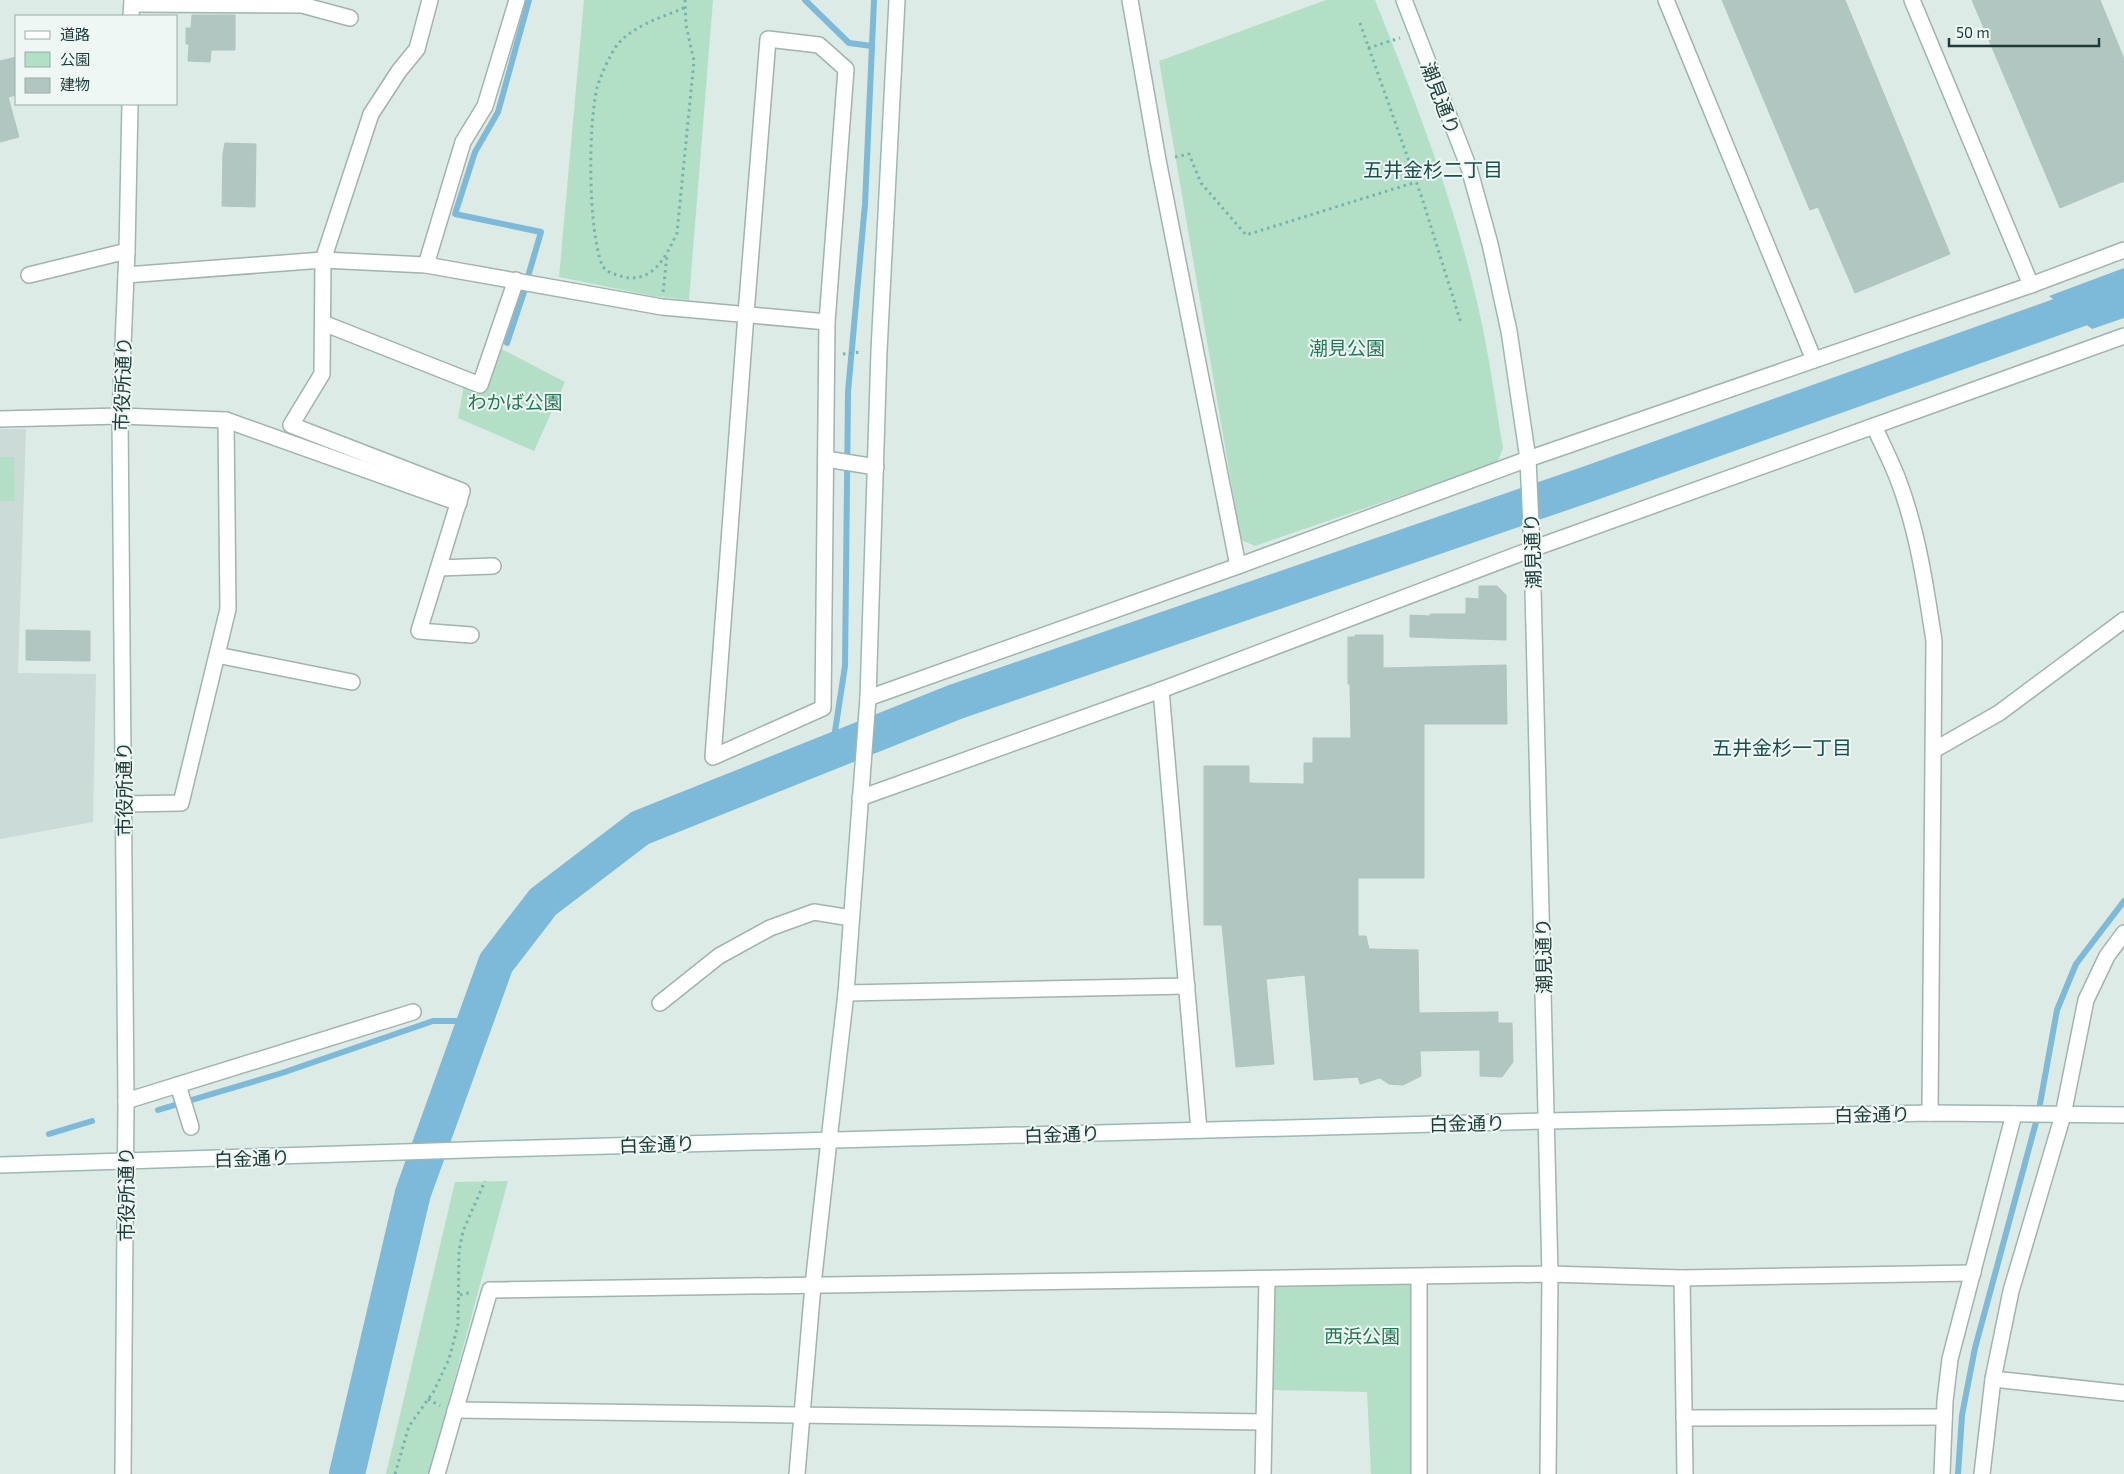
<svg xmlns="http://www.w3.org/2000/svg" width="2124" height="1474" viewBox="0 0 2124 1474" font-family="'Exo 2','Noto Sans JP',sans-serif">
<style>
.built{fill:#cbdbd7}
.green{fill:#b3dfc7}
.water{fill:#7db9d8}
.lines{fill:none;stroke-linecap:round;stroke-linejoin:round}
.stream{stroke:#7db9d8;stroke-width:6}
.river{stroke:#7db9d8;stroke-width:36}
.building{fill:#b2c6c1;stroke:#afc5c0}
.street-casing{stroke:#a0b3af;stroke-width:18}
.secondary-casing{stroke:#9bb8b3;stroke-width:18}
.path{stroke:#79b3ab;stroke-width:3;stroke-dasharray:2.5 4;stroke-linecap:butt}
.street{stroke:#fff;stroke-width:15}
.secondary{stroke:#fff;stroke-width:15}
.labels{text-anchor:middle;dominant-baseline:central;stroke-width:4;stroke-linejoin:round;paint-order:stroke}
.street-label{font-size:19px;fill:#1d3c39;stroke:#eef7f4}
.park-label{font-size:19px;fill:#237753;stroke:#eef7f4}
.neighbourhood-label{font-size:20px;fill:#17504d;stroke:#eef7f4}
</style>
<rect width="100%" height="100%" fill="#ddebe7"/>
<path class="built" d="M0 429H26L18 673 96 674 93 822 0 839Z"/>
<g class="green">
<path d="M584 0H713L689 300 652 296 559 277Z"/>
<path d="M1326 0H1375C1415 100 1454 200 1478 306 1489 353 1495 401 1503 448L1497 463 1255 546 1241 540 1159 61Z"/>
<path d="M494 345 565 382 534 451 458 418 465 379 480 385Z"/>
<path d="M0 457H14L15 501H0Z"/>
<path d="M508 1181 429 1474H386L455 1182Z"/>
<path d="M1419 1277V1474H1371L1367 1392 1264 1390 1267 1279Z"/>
</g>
<path class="water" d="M2124 268V318L2092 329 2049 296Z"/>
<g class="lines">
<g class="stream">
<path d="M529 0 498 112 475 152 455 214 541 232 529 273"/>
<path d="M805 0 849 43 872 46"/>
<path d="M507 343 524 292"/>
<path d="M832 751 845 666 848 392 865 204 874 0"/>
<path d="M158 1110 282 1073 433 1021H475"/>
<path d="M49 1134 92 1121"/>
<path d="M1958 1474 1962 1415 1975 1348 2038 1115 2057 1010 2076 964 2124 901"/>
</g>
<path class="river" d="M347 1474 413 1193 496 963 543 902 640 828 955 702 1588 484 2124 293"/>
</g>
<g class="building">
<path d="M1722 0H1845L1950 254 1855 293 1818 207 1810 210Z"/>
<path d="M1972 0H2100L2124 59V181L2060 208Z"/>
<path d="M192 15H235V50H211L210 62 188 61 189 44H186V28H191Z"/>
<path d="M16 57V95L8 97 19 137 0 142V61Z"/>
<path d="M225 143 256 144 255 207 222 206 223 153Z"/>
<path d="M1479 586H1497L1506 595V640L1410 637V615L1430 616V614H1466V598L1479 599Z"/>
<path d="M26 630 90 631V661L26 660Z"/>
<path d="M1355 635H1383V668L1506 665 1507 724H1424V878H1358V936H1366L1369 949 1418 950 1419 1013 1498 1012V1023H1512L1513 1062 1502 1077 1480 1076V1050L1420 1051 1421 1076 1403 1085 1389 1084 1380 1078 1360 1084 1358 1077 1314 1080 1305 975 1266 979 1274 1064 1236 1067 1222 925H1204V766H1249V783L1304 784V763H1313V738H1351L1350 684H1348V637H1355Z"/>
</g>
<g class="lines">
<defs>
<g id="street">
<path d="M430 0 417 49 399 71 371 114 323 260 322 374 291 425 462 491 419 631 471 635"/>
<path d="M1130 0 1158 160 1238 566"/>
<path d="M1666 0 1814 360"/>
<path d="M1912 0 2031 285"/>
<path d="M132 4 302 5 350 18"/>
<path d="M768 39 819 45 846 69 827 322 823 708 713 757 746 314Z"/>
<path d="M426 265 463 142 485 106 517 0"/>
<path d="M29 275 127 251"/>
<path d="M126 275 323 260 426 265 662 307 827 322"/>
<path d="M323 323 480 385 516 280"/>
<path d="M0 419 120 416 226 420 459 503"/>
<path d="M1874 426C1882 444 1892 463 1899 482 1918 533 1926 588 1934 641L1930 1113"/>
<path d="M826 459 876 467"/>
<path d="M439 568 493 566"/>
<path d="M217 655 352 682"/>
<path d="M1161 690 1199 1130"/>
<path d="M868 698 1238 566 1528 459 2031 285 2124 250"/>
<path d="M1934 750 1999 713 2124 620"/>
<path d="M860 798 1161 690 1532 549 2124 336"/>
<path d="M123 804 181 803 228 609 226 420"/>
<path d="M846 993 1187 986"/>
<path d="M660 1003 719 956 770 928 814 912 851 918"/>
<path d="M178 1085 191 1127"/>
<path d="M126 1101 413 1012"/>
<path d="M1682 1278 1685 1474"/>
<path d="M1993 1379 2124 1393"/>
<path d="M455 1410 1263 1422"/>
<path d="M1684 1418 1944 1417"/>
<path d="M437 1474 490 1290 1550 1274 1682 1278 1973 1273"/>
<path d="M797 1474 813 1285 829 1140"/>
<path d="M1263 1474 1267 1279"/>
<path d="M1419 1474V1277"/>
<path d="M1548 1474 1550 1274"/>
<path d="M1942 1474 1945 1401 1950 1359 2014 1114"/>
<path d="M1982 1474 1993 1379 2011 1291 2063 1115 2086 1000 2107 956 2124 933"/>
</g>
<g id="secondary">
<path d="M1404 0 1469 168 1490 244 1509 331 1528 459 1532 549 1550 1274"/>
<path d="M131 16 132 0"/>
<path d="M829 1140 846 993 868 698 879 351 897 0"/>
<path d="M0 1165 496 1149 1547 1121 1930 1113 2124 1115"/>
<path d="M123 1474 126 1101 120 416 127 251 130 104"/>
</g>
</defs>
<use href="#street" class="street-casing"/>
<use href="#secondary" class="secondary-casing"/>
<g class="path">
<path d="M684 8C663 17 634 25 618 44 611 52 600 77 597 88 588 127 588 228 602 265 605 271 611 273 617 275 651 287 665 259 677 233L694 61 686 25 685 0"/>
<path d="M1360 23 1422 198 1461 323"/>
<path d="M1368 48 1400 38"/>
<path d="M1175 157 1189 154 1201 183 1246 235 1416 182"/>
<path d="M663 292 667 256"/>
<path d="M843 354 861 352"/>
<path d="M460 1295 472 1292"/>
<path d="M428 1399 440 1406"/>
<path d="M395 1474 409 1426 434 1391 449 1359 458 1325 459 1251 463 1231 485 1181"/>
</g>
<use href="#street" class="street"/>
<use href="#secondary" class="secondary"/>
</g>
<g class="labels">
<g class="street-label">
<text transform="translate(1441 98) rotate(69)">潮見通り</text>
<text transform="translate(122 384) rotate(-88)">市役所通り</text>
<text transform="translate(1532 551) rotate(-92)">潮見通り</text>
<text transform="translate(123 789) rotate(-90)">市役所通り</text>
<text transform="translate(1543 956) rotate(-91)">潮見通り</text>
<text transform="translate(1872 1114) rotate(-1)">白金通り</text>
<text transform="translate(1467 1123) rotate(-1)">白金通り</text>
<text transform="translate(1062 1134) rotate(-2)">白金通り</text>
<text transform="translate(657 1144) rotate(-2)">白金通り</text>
<text transform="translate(252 1158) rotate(-2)">白金通り</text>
<text transform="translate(125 1194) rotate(-90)">市役所通り</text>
</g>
<g class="park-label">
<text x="1347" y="347">潮見公園</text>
<text x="515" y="401">わかば公園</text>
<text x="1362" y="1335">西浜公園</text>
</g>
<g class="neighbourhood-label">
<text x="1433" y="169">五井金杉二丁目</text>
<text x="1782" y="747">五井金杉一丁目</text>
</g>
</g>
<rect x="15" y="15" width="162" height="90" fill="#eef7f4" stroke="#9aaca9"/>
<rect x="25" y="31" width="25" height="8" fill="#ffffff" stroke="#9aaca9"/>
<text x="60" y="40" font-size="15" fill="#1d3c39">道路</text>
<rect x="25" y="52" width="25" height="15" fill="#b3dfc7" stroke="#9aaca9"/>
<text x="60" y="65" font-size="15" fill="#1d3c39">公園</text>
<rect x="25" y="78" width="25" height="15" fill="#b2c6c1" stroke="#9aaca9"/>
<text x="60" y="90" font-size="15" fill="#1d3c39">建物</text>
<path d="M1949 38v8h150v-8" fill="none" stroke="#1d3c39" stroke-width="2.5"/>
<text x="1956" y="38" font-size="15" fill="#1d3c39" stroke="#eef7f4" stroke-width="4" paint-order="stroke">50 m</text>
</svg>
